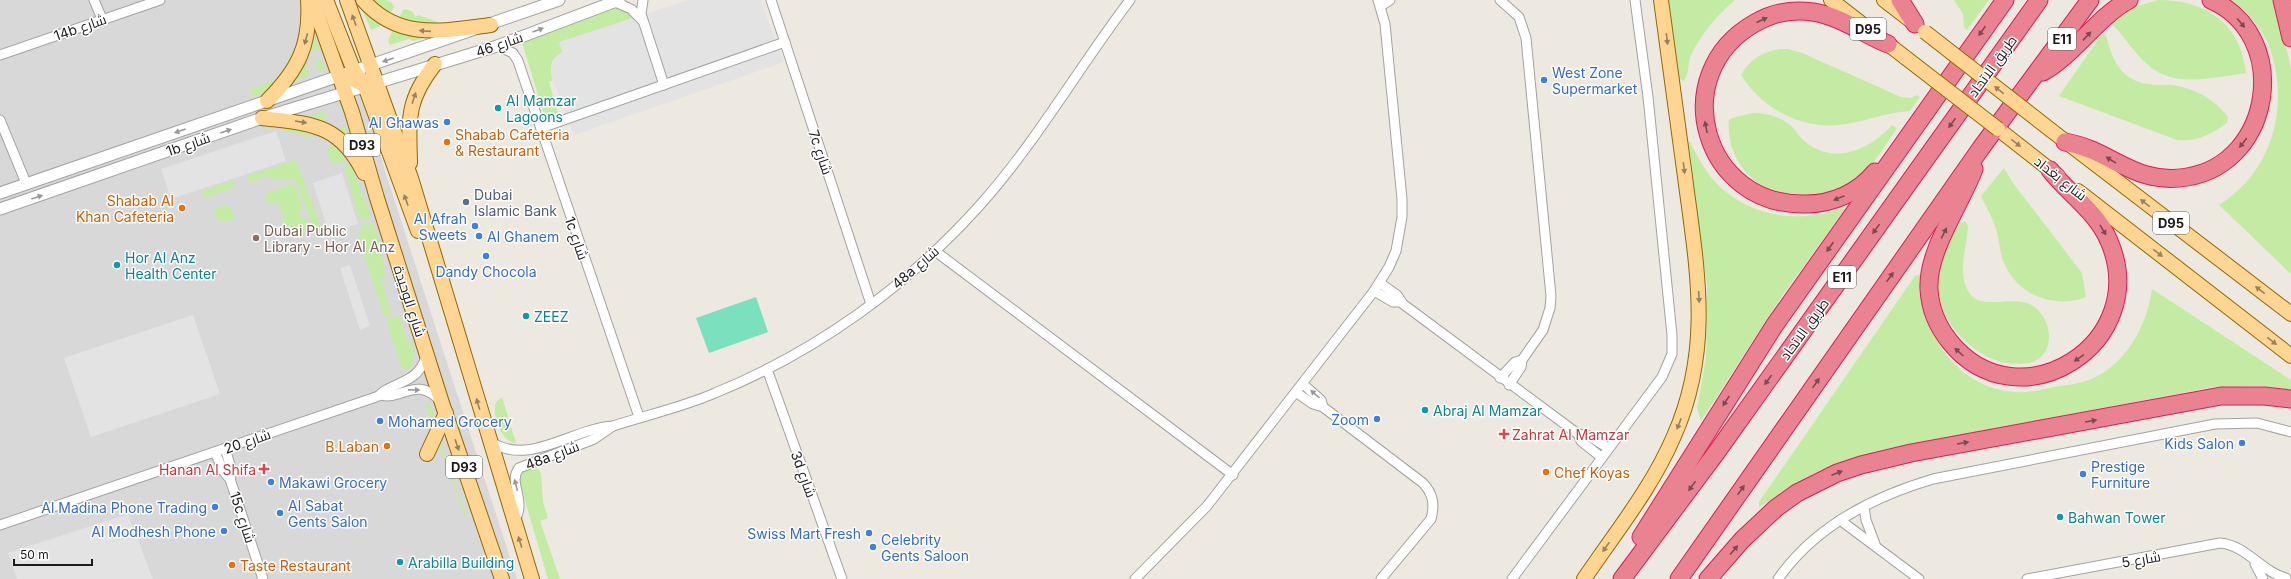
<svg xmlns="http://www.w3.org/2000/svg" width="2291" height="579" viewBox="0 0 2291 579" font-family="Inter,Cairo,sans-serif">
<style>
.residential{fill:#d9d8d8}
.grass{fill:#c3eba3}
.pitch{fill:#7ae0bd}
.parking{fill:#e3e3e3}
.lines{fill:none;stroke-linecap:round;stroke-linejoin:round}
.minor-casing{stroke:#a2a2a2;stroke-width:11}
.tertiary-casing{stroke:#a2a2a2;stroke-width:13}
.primary-casing{stroke:#926800;stroke-width:16}
.motorway-casing{stroke:#db1d56;stroke-width:19}
.minor{stroke:#fff;stroke-width:9}
.tertiary{stroke:#fff;stroke-width:11}
.primary{stroke:#ffd593;stroke-width:14}
.motorway{stroke:#e98392;stroke-width:17}
.primary-bridge-casing{stroke:#926800;stroke-width:16;stroke-linecap:butt}
.primary-bridge{stroke:#ffd593;stroke-width:14}
.oneway{fill:#98815d}
.oneway2{fill:#784a51}
.oneway3{fill:#989898}
.shop-dot{fill:#3f7fe0;stroke:#fff;stroke-width:1.5}
.culture-dot{fill:#0f9aa8;stroke:#fff;stroke-width:1.5}
.food-dot{fill:#e8710a;stroke:#fff;stroke-width:1.5}
.service-dot{fill:#5c6f8a;stroke:#fff;stroke-width:1.5}
.education-dot{fill:#8d6e63;stroke:#fff;stroke-width:1.5}
.health-dot{fill:#e0444e;stroke:#fff;stroke-width:1.5}
.labels{text-anchor:middle;dominant-baseline:central;stroke-width:3;stroke-linejoin:round;paint-order:stroke}
.shield{fill:#fff;stroke:#5f5f5f;stroke-width:1}
.shield-label{font-size:13px;font-weight:bold;fill:#1b1b1b}
.street-label{font-size:14px;fill:#1b1b1b;stroke:#fff}
.shop-label{font-size:14px;fill:#366cbe;stroke:#fff;text-anchor:start}
.culture-label{font-size:14px;fill:#0d838f;stroke:#fff;text-anchor:start}
.food-label{font-size:14px;fill:#c56008;stroke:#fff;text-anchor:start}
.service-label{font-size:14px;fill:#4e5e75;stroke:#fff;text-anchor:start}
.education-label{font-size:14px;fill:#785e54;stroke:#fff;text-anchor:start}
.health-label{font-size:14px;fill:#be3a42;stroke:#fff;text-anchor:start}
</style>
<rect width="100%" height="100%" fill="#ede9e0"/>
<path class="residential" d="M0 0H330L366 99 385 171 517 579H0Z"/>
<g class="grass">
<path d="M369 0H386L392 3 394 7 389 16Z"/>
<path d="M1669 0H1735C1717 15 1703 32 1692 53 1687 61 1690 76 1683 81L1678 77Z"/>
<path d="M1954 0H1989L1967 30 1964 27 1963 14Z"/>
<path d="M2158 0C2208 0 2241 25 2246 73 2214 77 2175 89 2148 65 2134 53 2124 36 2111 23L2138 6Z"/>
<path d="M2230 0H2275L2291 68V274L2219 205C2274 171 2291 103 2268 43 2259 26 2247 10 2230 0Z"/>
<path d="M617 6 626 10 635 18 560 42 563 52C551 57 549 69 553 80L549 82 558 113 545 118 522 42Z"/>
<path d="M406 9 413 12 415 17 419 15 437 22 438 26 398 20 403 10Z"/>
<path d="M362 10 383 25 371 30Z"/>
<path d="M393 30 424 38 414 41 409 39 390 45 388 40Z"/>
<path d="M2102 34 2106 35C2112 60 2121 81 2149 84 2157 86 2165 84 2173 85 2195 88 2215 100 2228 117L2227 123C2212 134 2197 142 2177 140L2059 96Z"/>
<path d="M314 35 320 51 309 50Z"/>
<path d="M1788 49 1802 53 1901 97 1911 98 1917 95 1920 97 1910 111C1889 112 1872 119 1852 123 1809 133 1764 112 1741 75 1751 57 1768 48 1788 49Z"/>
<path d="M290 55 293 56C284 76 274 91 252 97L250 89 279 79Z"/>
<path d="M322 60 325 69 317 72 316 62Z"/>
<path d="M306 62 309 76 295 80 303 63Z"/>
<path d="M324 111 327 123 310 116Z"/>
<path d="M1752 113C1767 113 1783 117 1794 129 1798 134 1802 140 1808 144 1837 165 1872 148 1892 125L1897 128C1882 150 1867 177 1843 189 1791 214 1724 182 1729 119Z"/>
<path d="M345 126 350 138V140L337 129Z"/>
<path d="M283 128 300 129 312 137 311 139 298 133 285 132Z"/>
<path d="M1690 142C1697 156 1704 169 1714 181 1746 216 1799 225 1842 208L1845 209 1782 296 1701 421 1697 408 1706 358 1707 286 1686 143Z"/>
<path d="M332 143 347 160 332 165 327 151Z"/>
<path d="M296 160 325 237 317 239 297 183 291 179 275 180 267 176 249 183 247 176Z"/>
<path d="M351 165 371 218 363 221 362 217 358 215 344 166Z"/>
<path d="M2004 168 2013 183 2082 273 2086 297C2055 309 2019 296 2005 265 1999 254 2000 241 1996 229 1993 218 1986 207 1981 196Z"/>
<path d="M233 180 235 187 204 198 201 192Z"/>
<path d="M290 184 296 187 303 208 300 211V216L308 222 310 231 293 237 291 229 283 226 281 221 284 219 277 201 268 204 264 195Z"/>
<path d="M226 205 231 208 235 219 224 222 216 218 213 210Z"/>
<path d="M1965 221 1968 226C1967 248 1956 274 1970 294 1982 311 2014 294 2033 306 2053 318 2057 357 2029 363 1985 371 1939 328 1938 285 1938 264 1948 241 1960 223Z"/>
<path d="M372 223 381 247 385 278 381 279 392 314 384 316 358 235 363 224Z"/>
<path d="M1921 274C1918 329 1955 388 2015 392 2028 393 2041 390 2054 387 2066 385 2078 384 2089 380 2126 365 2147 326 2152 289L2291 380V391L2260 386 2213 387 1884 450 1849 459 1815 473 1759 507V502L1915 276Z"/>
<path d="M399 316 408 343 412 342C415 351 417 366 406 370L401 367 386 320Z"/>
<path d="M502 397 516 443C501 443 491 414 496 402Z"/>
<path d="M427 403 430 405 436 420 432 426 426 407Z"/>
<path d="M440 441 467 517 466 519 438 443Z"/>
<path d="M535 466 541 473 543 502 548 518 540 521 560 579H548L519 480V472Z"/>
</g>
<path class="pitch" d="M756 297 768 332 709 353 696 318Z"/>
<g class="parking">
<path d="M688 0H760L784 62 574 135 551 74 552 61 562 52 559 42Z"/>
<path d="M276 131 286 161 171 199 161 169Z"/>
<path d="M342 173 358 224 329 233 313 183Z"/>
<path d="M350 265 370 326 360 330 340 268Z"/>
<path d="M193 315 220 394 91 437 64 358Z"/>
<path d="M128 514 153 579H17L8 553Z"/>
</g>
<g class="lines">
<defs>
<g id="minor">
<path d="M94 0 102 19"/>
<path d="M643 0 641 14 664 85"/>
<path d="M771 0 871 304"/>
<path d="M1500 0 1519 17 1526 38 1551 296 1550 308 1543 330 1522 360 1515 362 1500 378"/>
<path d="M615 2 631 9 643 21"/>
<path d="M1381 6 1390 0"/>
<path d="M497 46 513 53 518 61 639 417"/>
<path d="M0 55 160 0"/>
<path d="M0 120 26 183"/>
<path d="M541 128 785 42"/>
<path d="M935 251 1233 475"/>
<path d="M1380 283 1397 295 1403 304 1578 434 1581 441 1601 457"/>
<path d="M1374 291 1393 302H1400"/>
<path d="M767 369 842 579"/>
<path d="M1303 384 1321 400 1323 407"/>
<path d="M1509 385 1521 367 1522 360"/>
<path d="M1297 393 1313 404 1323 407 1423 483C1433 494 1435 504 1431 519L1381 579"/>
<path d="M380 395C401 401 417 375 440 401"/>
<path d="M1578 434 1589 436 1608 448"/>
<path d="M490 441C528 468 573 428 613 426 647 415 683 407 715 393 816 352 909 285 981 204 1037 141 1079 67 1130 0"/>
<path d="M225 448 232 472 230 479 263 579"/>
<path d="M215 452 223 471 230 479"/>
<path d="M1864 507 1866 520 1875 544"/>
<path d="M1840 520 1919 579"/>
<path d="M514 522C528 499 507 484 519 468L594 439 613 426"/>
<path d="M0 525 376 397C380 396 382 392 386 390 406 379 418 380 427 355"/>
<path d="M2255 564 2263 579"/>
<path d="M1135 579 1207 506 1374 291 1389 267 1396 251 1402 217V199L1385 24 1378 0"/>
<path d="M1512 579 1662 377 1672 354V335L1648 97 1635 0"/>
<path d="M1778 579C1815 526 1872 497 1933 479L2215 424 2257 423 2291 432"/>
<path d="M2027 579 2220 543C2246 545 2262 572 2286 578"/>
</g>
<g id="tertiary">
<path d="M0 193 559 0"/>
<path d="M0 209 262 118 497 46 619 0"/>
</g>
<g id="primary">
<path d="M312 0 352 112 377 198 443 406 502 579"/>
<path d="M326 0 354 71 359 78 367 82"/>
<path d="M347 0 411 178 532 579"/>
<path d="M363 0C399 41 443 31 491 25"/>
<path d="M1831 0 1906 58"/>
<path d="M1884 0 1910 20"/>
<path d="M340 76 353 79 365 86 418 231"/>
<path d="M267 101C298 70 311 45 308 0"/>
<path d="M262 118C311 124 339 123 364 173"/>
<path d="M1998 129 2058 176"/>
<path d="M2052 131 2291 314"/>
<path d="M410 163C409 119 406 101 435 64"/>
<path d="M2078 191 2291 356"/>
<path d="M427 454 446 413"/>
<path d="M1584 579C1615 533 1652 488 1674 436 1713 348 1697 269 1685 177 1677 118 1669 59 1661 0"/>
</g>
<g id="motorway">
<path d="M1900 0 1915 24"/>
<path d="M2282 0 2291 38"/>
<path d="M2043 72C2076 53 2096 18 2129 0"/>
<path d="M2065 142C2112 150 2134 186 2187 177 2274 163 2291 35 2211 0"/>
<path d="M1974 169C1960 206 1927 251 1929 289 1930 309 1938 327 1950 342 2019 427 2153 343 2109 241 2097 212 2069 194 2050 170"/>
<path d="M1875 172C1858 193 1832 204 1806 204 1703 207 1665 74 1755 23 1772 13 1793 9 1813 12 1840 16 1863 34 1888 44"/>
<path d="M1641 537 1774 326 2005 0"/>
<path d="M1622 579 1716 453 2039 0"/>
<path d="M1679 579 1981 148 2090 0"/>
<path d="M1708 579 1742 540 1776 508 1797 493 1837 473 1861 465 1911 453 2221 396H2264L2291 399"/>
</g>
</defs>
<use href="#minor" class="minor-casing"/>
<use href="#tertiary" class="tertiary-casing"/>
<use href="#primary" class="primary-casing"/>
<use href="#motorway" class="motorway-casing"/>
<use href="#minor" class="minor"/>
<use href="#tertiary" class="tertiary"/>
<use href="#primary" class="primary"/>
<use href="#motorway" class="motorway"/>
<defs>
<g id="primary-bridge">
<path d="M1925 32 2052 131"/>
<path d="M1906 58 1998 129"/>
</g>
</defs>
<use href="#primary-bridge" class="primary-bridge-casing"/>
<use href="#primary-bridge" class="primary-bridge"/>
</g>
<defs><path id="oneway-solid" d="M-6-.8H1V-3.2L6.5 0L1 3.2V.8H-6Z"/></defs>
<g class="oneway">
<use href="#oneway-solid" transform="translate(354 20) rotate(-110)"/>
<use href="#oneway-solid" transform="translate(425 31) rotate(-176)"/>
<use href="#oneway-solid" transform="translate(306 39) rotate(105)"/>
<use href="#oneway-solid" transform="translate(1667 39) rotate(83)"/>
<use href="#oneway-solid" transform="translate(1999 90) rotate(-142)"/>
<use href="#oneway-solid" transform="translate(414 98) rotate(-72)"/>
<use href="#oneway-solid" transform="translate(301 122) rotate(9)"/>
<use href="#oneway-solid" transform="translate(2016 143) rotate(37)"/>
<use href="#oneway-solid" transform="translate(1684 168) rotate(83)"/>
<use href="#oneway-solid" transform="translate(406 200) rotate(-110)"/>
<use href="#oneway-solid" transform="translate(2145 203) rotate(-143)"/>
<use href="#oneway-solid" transform="translate(2158 253) rotate(38)"/>
<use href="#oneway-solid" transform="translate(2260 290) rotate(-143)"/>
<use href="#oneway-solid" transform="translate(1699 297) rotate(87)"/>
<use href="#oneway-solid" transform="translate(2272 341) rotate(38)"/>
<use href="#oneway-solid" transform="translate(478 404) rotate(-107)"/>
<use href="#oneway-solid" transform="translate(1679 424) rotate(111)"/>
<use href="#oneway-solid" transform="translate(457 445) rotate(71)"/>
<use href="#oneway-solid" transform="translate(520 542) rotate(-108)"/>
<use href="#oneway-solid" transform="translate(1606 547) rotate(125)"/>
</g>
<g class="oneway2">
<use href="#oneway-solid" transform="translate(1762 20) rotate(-25)"/>
<use href="#oneway-solid" transform="translate(2241 23) rotate(50)"/>
<use href="#oneway-solid" transform="translate(1982 31) rotate(125)"/>
<use href="#oneway-solid" transform="translate(2087 36) rotate(-47)"/>
<use href="#oneway-solid" transform="translate(1952 123) rotate(126)"/>
<use href="#oneway-solid" transform="translate(1706 127) rotate(-101)"/>
<use href="#oneway-solid" transform="translate(2243 143) rotate(128)"/>
<use href="#oneway-solid" transform="translate(2111 160) rotate(-148)"/>
<use href="#oneway-solid" transform="translate(1839 198) rotate(158)"/>
<use href="#oneway-solid" transform="translate(1876 229) rotate(126)"/>
<use href="#oneway-solid" transform="translate(2103 230) rotate(59)"/>
<use href="#oneway-solid" transform="translate(1944 233) rotate(-63)"/>
<use href="#oneway-solid" transform="translate(1830 247) rotate(125)"/>
<use href="#oneway-solid" transform="translate(1890 277) rotate(-55)"/>
<use href="#oneway-solid" transform="translate(1959 352) rotate(-138)"/>
<use href="#oneway-solid" transform="translate(2079 358) rotate(145)"/>
<use href="#oneway-solid" transform="translate(1768 380) rotate(126)"/>
<use href="#oneway-solid" transform="translate(1816 383) rotate(-55)"/>
<use href="#oneway-solid" transform="translate(1726 401) rotate(123)"/>
<use href="#oneway-solid" transform="translate(2091 421) rotate(-10)"/>
<use href="#oneway-solid" transform="translate(1963 443) rotate(-10)"/>
<use href="#oneway-solid" transform="translate(1837 473) rotate(-21)"/>
<use href="#oneway-solid" transform="translate(1692 486) rotate(126)"/>
<use href="#oneway-solid" transform="translate(1741 490) rotate(-55)"/>
<use href="#oneway-solid" transform="translate(1734 550) rotate(-49)"/>
</g>
<g class="oneway3">
<use href="#oneway-solid" transform="translate(538 30) rotate(-20)"/>
<use href="#oneway-solid" transform="translate(388 60) rotate(161)"/>
<use href="#oneway-solid" transform="translate(180 131) rotate(161)"/>
<use href="#oneway-solid" transform="translate(226 131) rotate(-19)"/>
<use href="#oneway-solid" transform="translate(37 197) rotate(-19)"/>
<use href="#oneway-solid" transform="translate(414 390) rotate(1)"/>
<use href="#oneway-solid" transform="translate(1315 394) rotate(-138)"/>
<use href="#oneway-solid" transform="translate(516 485) rotate(-104)"/>
</g>
<g class="shop-dot">
<circle cx="1544" cy="80" r="4"/>
<circle cx="447" cy="122" r="4"/>
<circle cx="475" cy="226" r="4"/>
<circle cx="479" cy="236" r="4"/>
<circle cx="486" cy="256" r="4"/>
<circle cx="1377" cy="419" r="4"/>
<circle cx="380" cy="421" r="4"/>
<circle cx="2242" cy="443" r="4"/>
<circle cx="2083" cy="474" r="4"/>
<circle cx="271" cy="482" r="4"/>
<circle cx="215" cy="507" r="4"/>
<circle cx="280" cy="513" r="4"/>
<circle cx="224" cy="531" r="4"/>
<circle cx="869" cy="533" r="4"/>
<circle cx="873" cy="547" r="4"/>
</g>
<g class="culture-dot">
<circle cx="498" cy="108" r="4"/>
<circle cx="117" cy="265" r="4"/>
<circle cx="526" cy="316" r="4"/>
<circle cx="1425" cy="410" r="4"/>
<circle cx="2060" cy="517" r="4"/>
<circle cx="400" cy="562" r="4"/>
</g>
<g class="food-dot">
<circle cx="447" cy="142" r="4"/>
<circle cx="182" cy="208" r="4"/>
<circle cx="387" cy="446" r="4"/>
<circle cx="1546" cy="472" r="4"/>
<circle cx="232" cy="565" r="4"/>
</g>
<circle class="service-dot" cx="466" cy="202" r="4"/>
<circle class="education-dot" cx="256" cy="238" r="4"/>
<g class="health-dot">
<path d="M1502 428h4v4h4v4h-4v4h-4v-4h-4v-4h4z"/>
<path d="M262 463h4v4h4v4h-4v4h-4v-4h-4v-4h4z"/>
</g>
<g class="labels">
<g class="shield">
<rect x="1850" y="18" width="36" height="22" rx="3"/>
<rect x="2048" y="28" width="28" height="22" rx="3"/>
<rect x="344" y="134" width="36" height="22" rx="3"/>
<rect x="2153" y="212" width="36" height="22" rx="3"/>
<rect x="1828" y="266" width="28" height="22" rx="3"/>
<rect x="446" y="456" width="36" height="22" rx="3"/>
</g>
<g class="shield-label">
<text x="1868" y="29">D95</text>
<text x="2062" y="39">E11</text>
<text x="362" y="145">D93</text>
<text x="2171" y="223">D95</text>
<text x="1842" y="277">E11</text>
<text x="464" y="467">D93</text>
</g>
<g class="street-label">
<text transform="translate(80 27) rotate(-19)">14b شارع</text>
<text transform="translate(499 44) rotate(-19)">شارع 46</text>
<text transform="translate(1992 66) rotate(-54)">طريق الاتحاد</text>
<text transform="translate(188 144) rotate(-19)">1b شارع</text>
<text transform="translate(821 152) rotate(71)">7c شارع</text>
<text transform="translate(2061 178) rotate(38)">شارع بغداد</text>
<text transform="translate(577 238) rotate(71)">1c شارع</text>
<text transform="translate(915 267) rotate(-41)">48a شارع</text>
<text transform="translate(410 301) rotate(72)">شارع الوحيدة</text>
<text transform="translate(1804 329) rotate(-54)">طريق الاتحاد</text>
<text transform="translate(247 441) rotate(-19)">شارع 20</text>
<text transform="translate(552 455) rotate(-21)">48a شارع</text>
<text transform="translate(804 474) rotate(70)">3d شارع</text>
<text transform="translate(243 517) rotate(72)">15c شارع</text>
<text transform="translate(2141 559) rotate(-10)">شارع 5</text>
</g>
<g class="shop-label">
<text x="1552" y="72">West Zone<tspan x="1552" dy="16">Supermarket</tspan></text>
<text x="439" y="122" text-anchor="end">Al Ghawas</text>
<text x="467" y="218" text-anchor="end">Al Afrah<tspan x="467" dy="16">Sweets</tspan></text>
<text x="487" y="236">Al Ghanem</text>
<text x="486" y="271" text-anchor="middle">Dandy Chocola</text>
<text x="1369" y="419" text-anchor="end">Zoom</text>
<text x="388" y="421">Mohamed Grocery</text>
<text x="2234" y="443" text-anchor="end">Kids Salon</text>
<text x="2091" y="466">Prestige<tspan x="2091" dy="16">Furniture</tspan></text>
<text x="279" y="482">Makawi Grocery</text>
<text x="288" y="505">Al Sabat<tspan x="288" dy="16">Gents Salon</tspan></text>
<text x="207" y="507" text-anchor="end">Al Madina Phone Trading</text>
<text x="216" y="531" text-anchor="end">Al Modhesh Phone</text>
<text x="861" y="533" text-anchor="end">Swiss Mart Fresh</text>
<text x="881" y="539">Celebrity<tspan x="881" dy="16">Gents Saloon</tspan></text>
</g>
<g class="culture-label">
<text x="506" y="100">Al Mamzar<tspan x="506" dy="16">Lagoons</tspan></text>
<text x="125" y="257">Hor Al Anz<tspan x="125" dy="16">Health Center</tspan></text>
<text x="534" y="316">ZEEZ</text>
<text x="1433" y="410">Abraj Al Mamzar</text>
<text x="2068" y="517">Bahwan Tower</text>
<text x="408" y="562">Arabilla Building</text>
</g>
<g class="food-label">
<text x="455" y="134">Shabab Cafeteria<tspan x="455" dy="16">&amp; Restaurant</tspan></text>
<text x="174" y="200" text-anchor="end">Shabab Al<tspan x="174" dy="16">Khan Cafeteria</tspan></text>
<text x="379" y="446" text-anchor="end">B.Laban</text>
<text x="1554" y="472">Chef Koyas</text>
<text x="240" y="565">Taste Restaurant</text>
</g>
<g class="service-label">
<text x="474" y="194">Dubai<tspan x="474" dy="16">Islamic Bank</tspan></text>
</g>
<g class="education-label">
<text x="264" y="230">Dubai Public<tspan x="264" dy="16">Library - Hor Al Anz</tspan></text>
</g>
<g class="health-label">
<text x="1512" y="434">Zahrat Al Mamzar</text>
<text x="256" y="469" text-anchor="end">Hanan Al Shifa</text>
</g>
</g>
<path d="M14 559v6h78v-6" fill="none" stroke="#1b1b1b" stroke-width="2"/>
<text x="20" y="559" font-size="12" fill="#1b1b1b" stroke="#ffffff" stroke-width="3" paint-order="stroke">50 m</text>
</svg>
